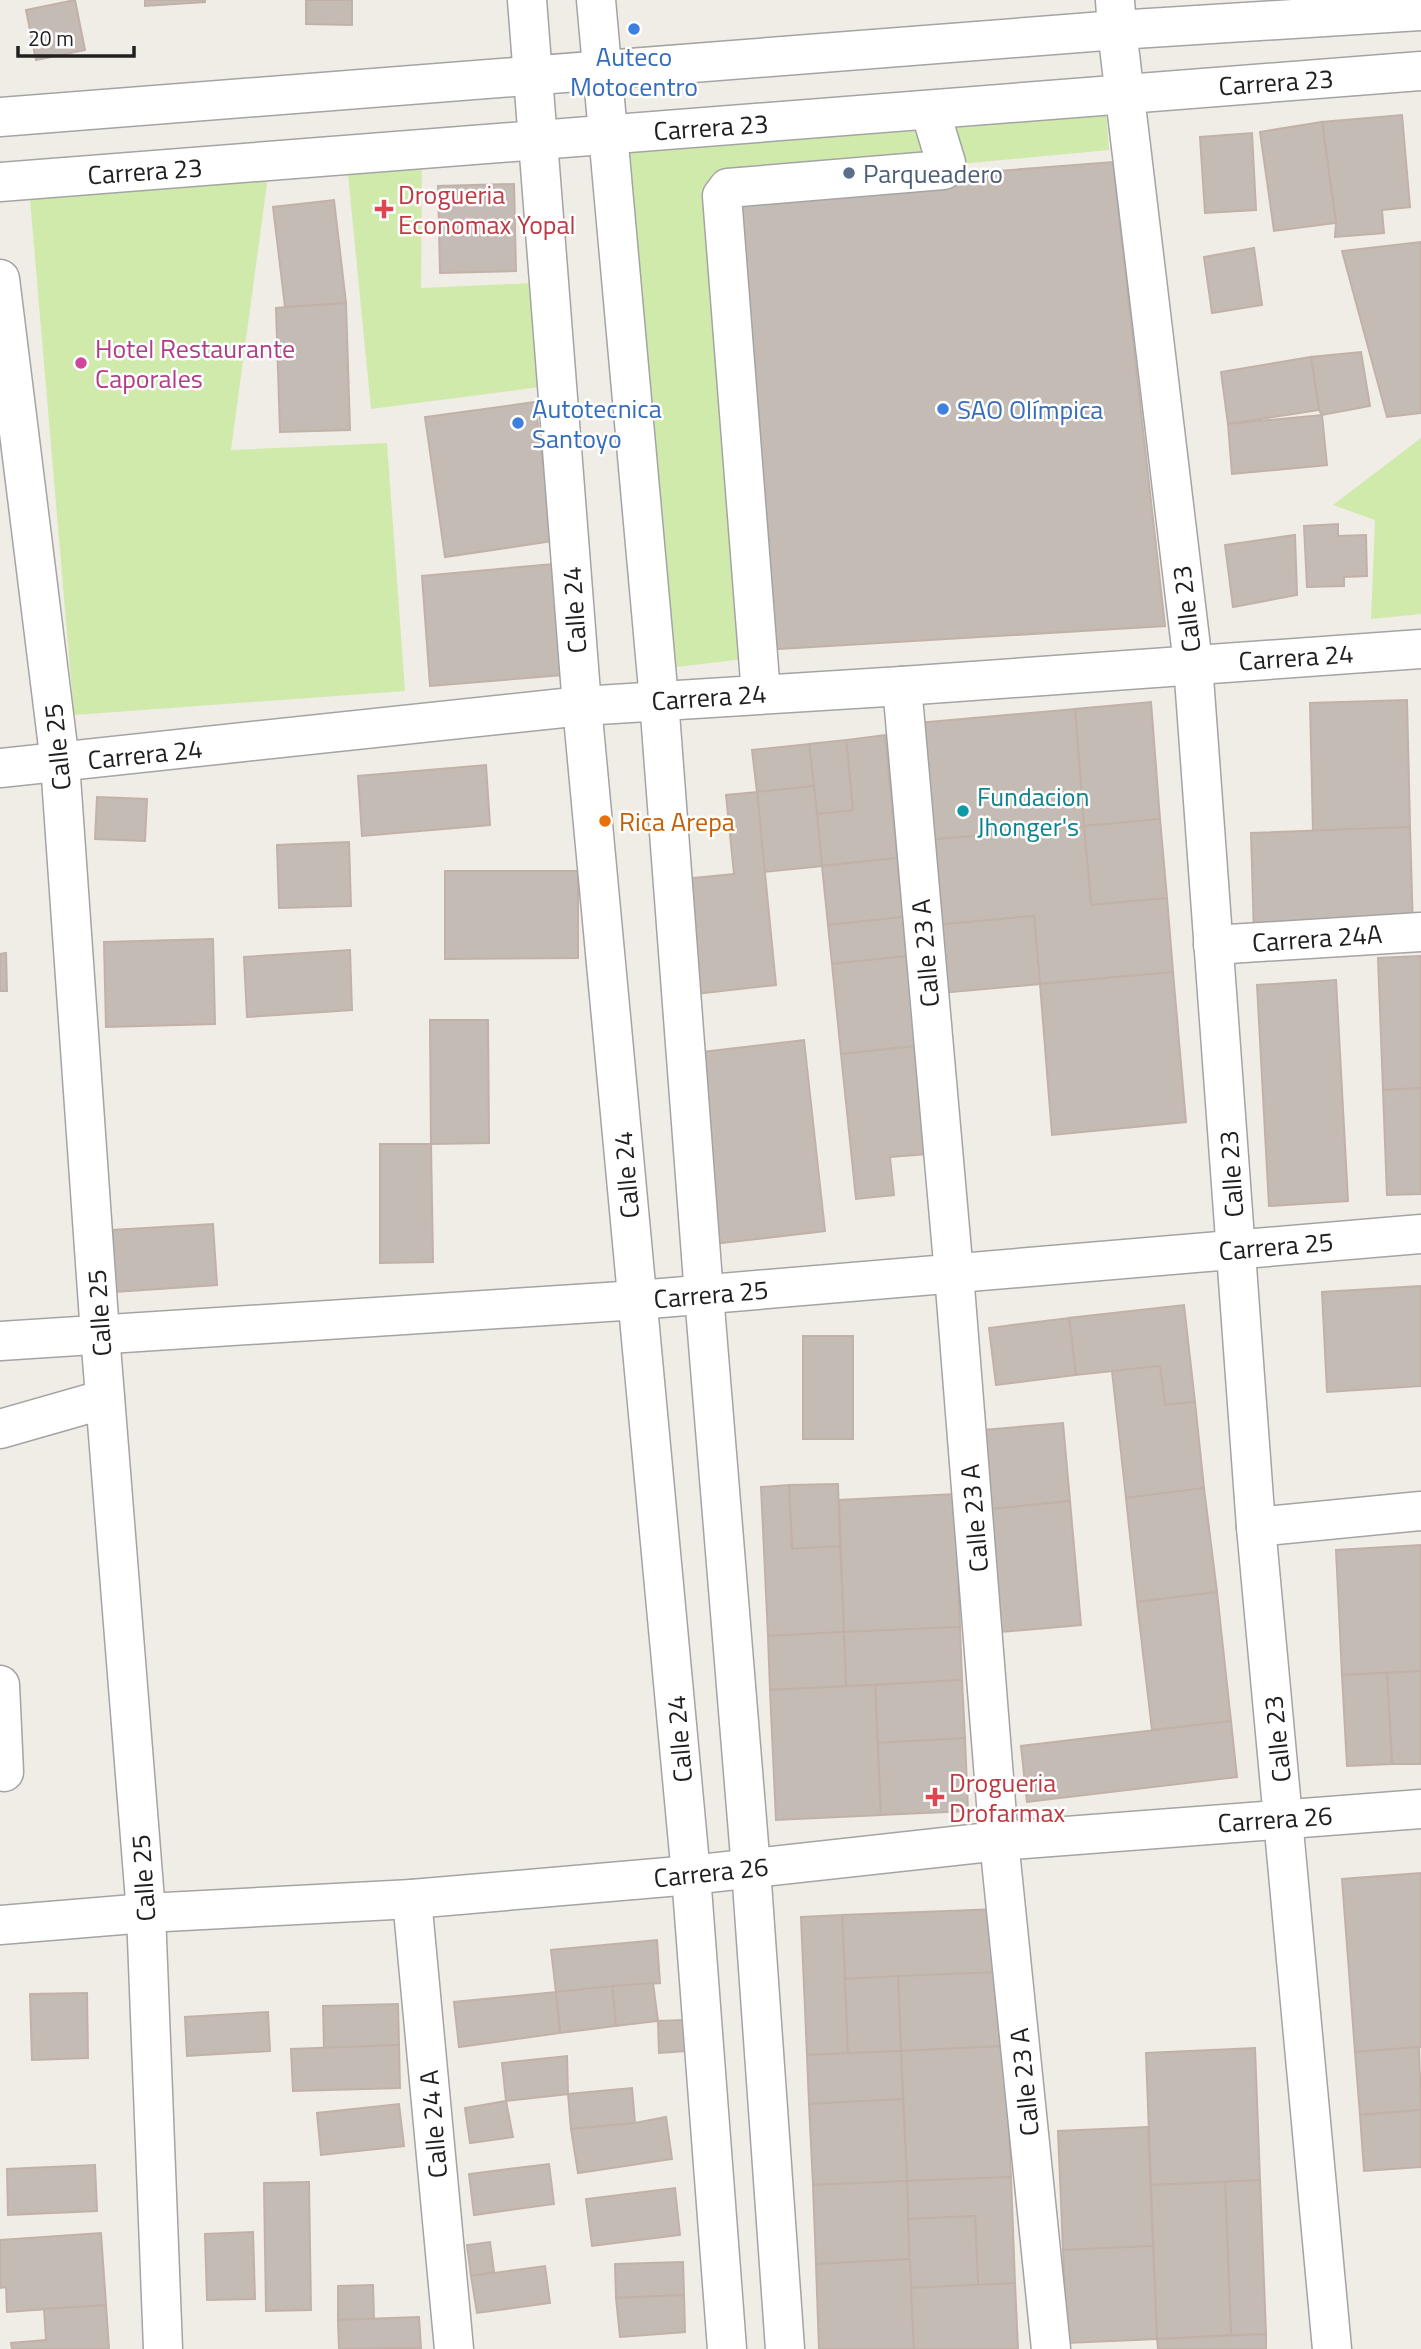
<svg xmlns="http://www.w3.org/2000/svg" width="1421" height="2349" viewBox="0 0 1421 2349" font-family="'Titillium Web',sans-serif">
<style>
.grass{fill:#d0eaac}
.building{fill:#c5bbb5;stroke:#c2b1a8;stroke-width:2}
.lines{fill:none;stroke-linecap:round;stroke-linejoin:round}
.minor-casing{stroke:#a4a4a4;stroke-width:41}
.minor{stroke:#fff;stroke-width:38}
.shop-dot{fill:#3f7fe0;stroke:#fff;stroke-width:2.5}
.service-dot{fill:#5c6f8a;stroke:#fff;stroke-width:2.5}
.health-dot{fill:#e0444e;stroke:#fff;stroke-width:2.5}
.hotel-dot{fill:#d1479c;stroke:#fff;stroke-width:2.5}
.culture-dot{fill:#0f9aa8;stroke:#fff;stroke-width:2.5}
.food-dot{fill:#e8710a;stroke:#fff;stroke-width:2.5}
.labels{text-anchor:middle;dominant-baseline:central;stroke-width:5;stroke-linejoin:round;paint-order:stroke}
.shop-label{font-size:26px;fill:#366cbe;stroke:#fff;text-anchor:start}
.street-label{font-size:26px;fill:#202020;stroke:#fff}
.service-label{font-size:26px;fill:#4e5e75;stroke:#fff;text-anchor:start}
.health-label{font-size:26px;fill:#be3a42;stroke:#fff;text-anchor:start}
.hotel-label{font-size:26px;fill:#b23c85;stroke:#fff;text-anchor:start}
.culture-label{font-size:26px;fill:#0d838f;stroke:#fff;text-anchor:start}
.food-label{font-size:26px;fill:#c56008;stroke:#fff;text-anchor:start}
</style>
<rect width="100%" height="100%" fill="#f0ece6"/>
<g class="grass">
<path d="M1106 111 1109 150 716 187 752 658 668 668 624 150Z"/>
<path d="M422 143 421 288 535 283 540 387 371 409 345 144Z"/>
<path d="M268 176 231 450 387 443 405 691 74 715 30 199Z"/>
<path d="M1421 438V614L1371 619 1375 520 1333 505Z"/>
</g>
<g class="building">
<path d="M75 0 85 50 36 60 26 10Z"/>
<path d="M145 0H205V2L145 6Z"/>
<path d="M306 0H352V25L306 24Z"/>
<path d="M1402 115 1410 207 1382 210 1384 233 1335 237 1336 223 1322 122Z"/>
<path d="M1322 122 1336 223 1274 231 1260 132Z"/>
<path d="M1252 133 1256 210 1205 213 1200 137Z"/>
<path d="M1113 162 1165 626 762 650 729 192Z"/>
<path d="M514 184 516 271 440 273 438 186Z"/>
<path d="M334 200 346 303 285 307 273 207Z"/>
<path d="M1421 242V413L1387 417 1342 251Z"/>
<path d="M1254 248 1262 305 1212 313 1204 257Z"/>
<path d="M346 303 350 430 280 432 276 308Z"/>
<path d="M1361 352 1370 406 1322 415 1319 410 1311 357Z"/>
<path d="M1311 357 1319 410 1228 424 1221 372Z"/>
<path d="M535 402 553 541 445 557 425 417Z"/>
<path d="M1322 415 1327 465 1232 474 1228 424Z"/>
<path d="M1338 524V536L1366 535 1367 576 1344 577V586L1307 587 1304 526Z"/>
<path d="M1295 535 1297 595 1233 607 1225 545Z"/>
<path d="M553 564 563 675 430 686 422 576Z"/>
<path d="M1407 700 1410 827 1313 831 1310 703Z"/>
<path d="M1151 702 1160 819 1084 826 1075 709Z"/>
<path d="M1075 709 1084 826 928 840 918 723Z"/>
<path d="M885 735 897 858 822 866 817 814 853 810 846 740Z"/>
<path d="M846 740 853 810 817 814 809 744Z"/>
<path d="M809 744 814 786 757 792 752 750Z"/>
<path d="M486 765 490 825 362 836 358 776Z"/>
<path d="M814 786 822 866 764 872 757 792Z"/>
<path d="M757 792 776 985 696 994 684 879 734 874 726 795Z"/>
<path d="M97 797 147 799 145 841 95 839Z"/>
<path d="M1160 819 1167 898 1091 905 1084 826Z"/>
<path d="M1084 826 1091 905 1167 898 1173 972 1040 984 1034 916 935 925 928 840Z"/>
<path d="M1410 827 1413 931 1254 936 1251 833Z"/>
<path d="M349 842 351 906 279 908 277 845Z"/>
<path d="M897 858 903 917 828 925 822 866Z"/>
<path d="M445 871H578V958L445 959Z"/>
<path d="M1034 916 1040 984 941 993 935 925Z"/>
<path d="M903 917 907 956 832 964 828 925Z"/>
<path d="M213 939 215 1024 106 1027 104 942Z"/>
<path d="M350 950 352 1010 247 1017 244 957Z"/>
<path d="M6 953 7 991H0V954Z"/>
<path d="M907 956 916 1046 841 1054 832 964Z"/>
<path d="M1421 956V1088L1383 1090 1378 958Z"/>
<path d="M1173 972 1186 1122 1052 1135 1040 984Z"/>
<path d="M1336 980 1348 1201 1269 1206 1257 985Z"/>
<path d="M430 1020H488L489 1143 431 1144Z"/>
<path d="M804 1040 825 1231 714 1244 694 1053Z"/>
<path d="M916 1046 927 1154 890 1157 894 1195 856 1199 841 1054Z"/>
<path d="M1421 1088V1194L1387 1195 1383 1090Z"/>
<path d="M380 1144H431L433 1262 380 1263Z"/>
<path d="M213 1224 217 1285 115 1292 112 1230Z"/>
<path d="M1421 1286V1386L1327 1392 1322 1292Z"/>
<path d="M1184 1305 1195 1402 1165 1405 1160 1366 1076 1375 1069 1318Z"/>
<path d="M1069 1318 1076 1375 996 1385 989 1328Z"/>
<rect x="803" y="1336" width="50" height="103"/>
<path d="M1160 1366 1165 1405 1195 1402 1204 1488 1126 1498 1112 1371Z"/>
<path d="M1063 1423 1070 1501 991 1509 983 1430Z"/>
<path d="M838 1484 840 1546 792 1549 789 1485Z"/>
<path d="M789 1485 792 1549 840 1546 844 1632 768 1636 761 1487Z"/>
<path d="M1204 1488 1217 1592 1137 1602 1126 1498Z"/>
<path d="M955 1494 960 1627 844 1632 839 1500Z"/>
<path d="M1070 1501 1081 1625 1001 1632 991 1509Z"/>
<path d="M1421 1545V1671L1342 1675 1336 1550Z"/>
<path d="M1217 1592 1231 1721 1152 1730 1137 1602Z"/>
<path d="M960 1627 962 1680 846 1686 844 1632Z"/>
<path d="M844 1632 846 1686 770 1690 768 1636Z"/>
<path d="M1421 1671V1764H1392L1387 1673Z"/>
<path d="M1387 1673 1392 1764 1347 1766 1342 1675Z"/>
<path d="M962 1680 965 1738 878 1743 875 1685Z"/>
<path d="M875 1685 881 1815 776 1820 770 1690Z"/>
<path d="M1231 1721 1237 1777 1027 1802 1021 1746Z"/>
<path d="M965 1738 968 1811 881 1815 878 1743Z"/>
<path d="M1421 1873V2047L1355 2052 1342 1879Z"/>
<path d="M999 1909 1001 1972 845 1979 842 1915Z"/>
<path d="M842 1915 848 2053 807 2055 801 1917Z"/>
<path d="M657 1940 660 1983 556 1992 551 1950Z"/>
<path d="M1001 1972 1005 2046 901 2051 898 1976Z"/>
<path d="M898 1976 901 2051 848 2053 845 1979Z"/>
<path d="M653 1983 658 2021 616 2026 612 1986Z"/>
<path d="M612 1986 616 2026 560 2033 556 1992Z"/>
<path d="M556 1992 560 2033 459 2047 454 2002Z"/>
<path d="M87 1993 88 2058 32 2060 30 1994Z"/>
<path d="M398 2004 399 2045 324 2048 323 2006Z"/>
<path d="M268 2012 270 2051 187 2056 185 2017Z"/>
<path d="M685 2020 686 2051 659 2053 658 2021Z"/>
<path d="M399 2045 400 2088 293 2091 291 2049Z"/>
<path d="M1005 2046 1011 2177 907 2181 901 2051Z"/>
<path d="M1419 2047 1421 2110 1360 2115 1355 2052Z"/>
<path d="M1255 2048 1260 2180 1151 2185 1146 2053Z"/>
<path d="M901 2051 903 2099 809 2104 807 2055Z"/>
<path d="M567 2056 568 2094 506 2101 502 2063Z"/>
<path d="M632 2088 635 2123 571 2129 568 2094Z"/>
<path d="M903 2099 907 2181 813 2185 809 2104Z"/>
<path d="M506 2101 513 2137 470 2143 465 2108Z"/>
<path d="M399 2104 404 2146 321 2155 317 2113Z"/>
<path d="M1421 2110V2167L1364 2171 1360 2115Z"/>
<path d="M666 2117 672 2159 578 2173 571 2129 635 2123Z"/>
<path d="M1148 2127 1153 2246 1063 2250 1058 2131Z"/>
<path d="M549 2164 554 2204 474 2215 469 2174Z"/>
<path d="M95 2165 97 2211 8 2215 7 2169Z"/>
<path d="M1011 2177 1015 2283 978 2285 975 2216 908 2219 907 2181Z"/>
<path d="M1260 2180 1266 2334 1231 2335 1225 2182Z"/>
<path d="M907 2181 910 2259 816 2264 813 2185Z"/>
<path d="M309 2182 311 2310 266 2311 264 2183Z"/>
<path d="M1225 2182 1231 2335 1157 2339 1151 2185Z"/>
<path d="M675 2188 680 2235 592 2246 586 2199Z"/>
<path d="M975 2216 978 2285 911 2288 908 2219Z"/>
<path d="M253 2232 255 2299 207 2300 205 2234Z"/>
<path d="M101 2233 106 2305 7 2312 6 2287 0 2288V2240Z"/>
<path d="M490 2242 494 2272 471 2276 467 2245Z"/>
<path d="M1153 2246 1157 2339 1067 2343 1063 2250Z"/>
<path d="M910 2259 914 2349H819L816 2264Z"/>
<path d="M683 2262 684 2295 616 2298 615 2264Z"/>
<path d="M545 2266 550 2303 477 2313 471 2276Z"/>
<path d="M1015 2283 1018 2349H914L911 2288Z"/>
<path d="M373 2285 374 2319 338 2320V2286Z"/>
<path d="M684 2295 685 2332 620 2337 616 2298Z"/>
<path d="M106 2305 109 2349H12L11 2343 46 2340 44 2309Z"/>
<path d="M419 2317 421 2348 339 2349 338 2320Z"/>
<path d="M1266 2334V2349H1158L1157 2339Z"/>
</g>
<g class="lines">
<defs>
<g id="minor">
<path d="M527 0 582 706 691 1875 727 2349"/>
<path d="M596 0 659 700 704 1295 751 1869 785 2349"/>
<path d="M1115 0 1117 30 1193 664 1256 1527 1332 2349"/>
<path d="M0 117 1117 30 1421 11"/>
<path d="M0 182 1421 71"/>
<path d="M0 279 60 763 100 1334 146 1913 163 2349"/>
<path d="M902 686 954 1274 999 1841 1051 2349"/>
<path d="M761 694 722 196 728 188 943 170 946 163 930 110"/>
<path d="M0 768 582 706 902 686 1421 649"/>
<path d="M1213 945 1421 932"/>
<path d="M0 1341 638 1300 1421 1234"/>
<path d="M0 1429 105 1399"/>
<path d="M1256 1527 1421 1511"/>
<path d="M0 1685 4 1772"/>
<path d="M412 1899 454 2349"/>
<path d="M0 1925 146 1913 412 1899 691 1875 999 1841 1421 1809"/>
</g>
</defs>
<use href="#minor" class="minor-casing"/>
<use href="#minor" class="minor"/>
</g>
<g class="shop-dot">
<circle cx="634" cy="29" r="7"/>
<circle cx="943" cy="409" r="7"/>
<circle cx="518" cy="423" r="7"/>
</g>
<circle class="service-dot" cx="849" cy="173" r="7"/>
<g class="health-dot">
<path d="M380.5 198.5h7v7h7v7h-7v7h-7v-7h-7v-7h7z"/>
<path d="M931.5 1786.5h7v7h7v7h-7v7h-7v-7h-7v-7h7z"/>
</g>
<circle class="hotel-dot" cx="81" cy="363" r="7"/>
<circle class="culture-dot" cx="963" cy="811" r="7"/>
<circle class="food-dot" cx="605" cy="821" r="7"/>
<g class="labels">
<g class="shop-label">
<text x="634" y="56" text-anchor="middle">Auteco<tspan x="634" dy="30">Motocentro</tspan></text>
<text x="532" y="408">Autotecnica<tspan x="532" dy="30">Santoyo</tspan></text>
<text x="957" y="409">SAO Olímpica</text>
</g>
<g class="street-label">
<text transform="translate(1276 82) rotate(-4)">Carrera 23</text>
<text transform="translate(711 127) rotate(-4)">Carrera 23</text>
<text transform="translate(145 171) rotate(-4)">Carrera 23</text>
<text transform="translate(1186 609) rotate(-97)">Calle 23</text>
<text transform="translate(574 610) rotate(-94)">Calle 24</text>
<text transform="translate(1296 657) rotate(-4)">Carrera 24</text>
<text transform="translate(709 697) rotate(-4)">Carrera 24</text>
<text transform="translate(57 747) rotate(-96)">Calle 25</text>
<text transform="translate(145 754) rotate(-6)">Carrera 24</text>
<text transform="translate(1317 938) rotate(-4)">Carrera 24A</text>
<text transform="translate(925 953) rotate(-95)">Calle 23 A</text>
<text transform="translate(1231 1174) rotate(-94)">Calle 23</text>
<text transform="translate(626 1175) rotate(-95)">Calle 24</text>
<text transform="translate(1276 1246) rotate(-5)">Carrera 25</text>
<text transform="translate(711 1294) rotate(-5)">Carrera 25</text>
<text transform="translate(99 1313) rotate(-94)">Calle 25</text>
<text transform="translate(974 1518) rotate(-95)">Calle 23 A</text>
<text transform="translate(679 1739) rotate(-95)">Calle 24</text>
<text transform="translate(1277 1739) rotate(-96)">Calle 23</text>
<text transform="translate(1275 1819) rotate(-4)">Carrera 26</text>
<text transform="translate(711 1872) rotate(-6)">Carrera 26</text>
<text transform="translate(143 1878) rotate(-94)">Calle 25</text>
<text transform="translate(1024 2082) rotate(-96)">Calle 23 A</text>
<text transform="translate(433 2124) rotate(-95)">Calle 24 A</text>
</g>
<g class="service-label">
<text x="863" y="173">Parqueadero</text>
</g>
<g class="health-label">
<text x="398" y="194">Drogueria<tspan x="398" dy="30">Economax Yopal</tspan></text>
<text x="949" y="1782">Drogueria<tspan x="949" dy="30">Drofarmax</tspan></text>
</g>
<g class="hotel-label">
<text x="95" y="348">Hotel Restaurante<tspan x="95" dy="30">Caporales</tspan></text>
</g>
<g class="culture-label">
<text x="977" y="796">Fundacion<tspan x="977" dy="30">Jhonger's</tspan></text>
</g>
<g class="food-label">
<text x="619" y="821">Rica Arepa</text>
</g>
</g>
<path d="M18 46v10h116v-10" fill="none" stroke="#202020" stroke-width="3.5"/>
<text x="28" y="46" font-size="21" fill="#202020" stroke="#ffffff" stroke-width="5" paint-order="stroke">20 m</text>
</svg>
